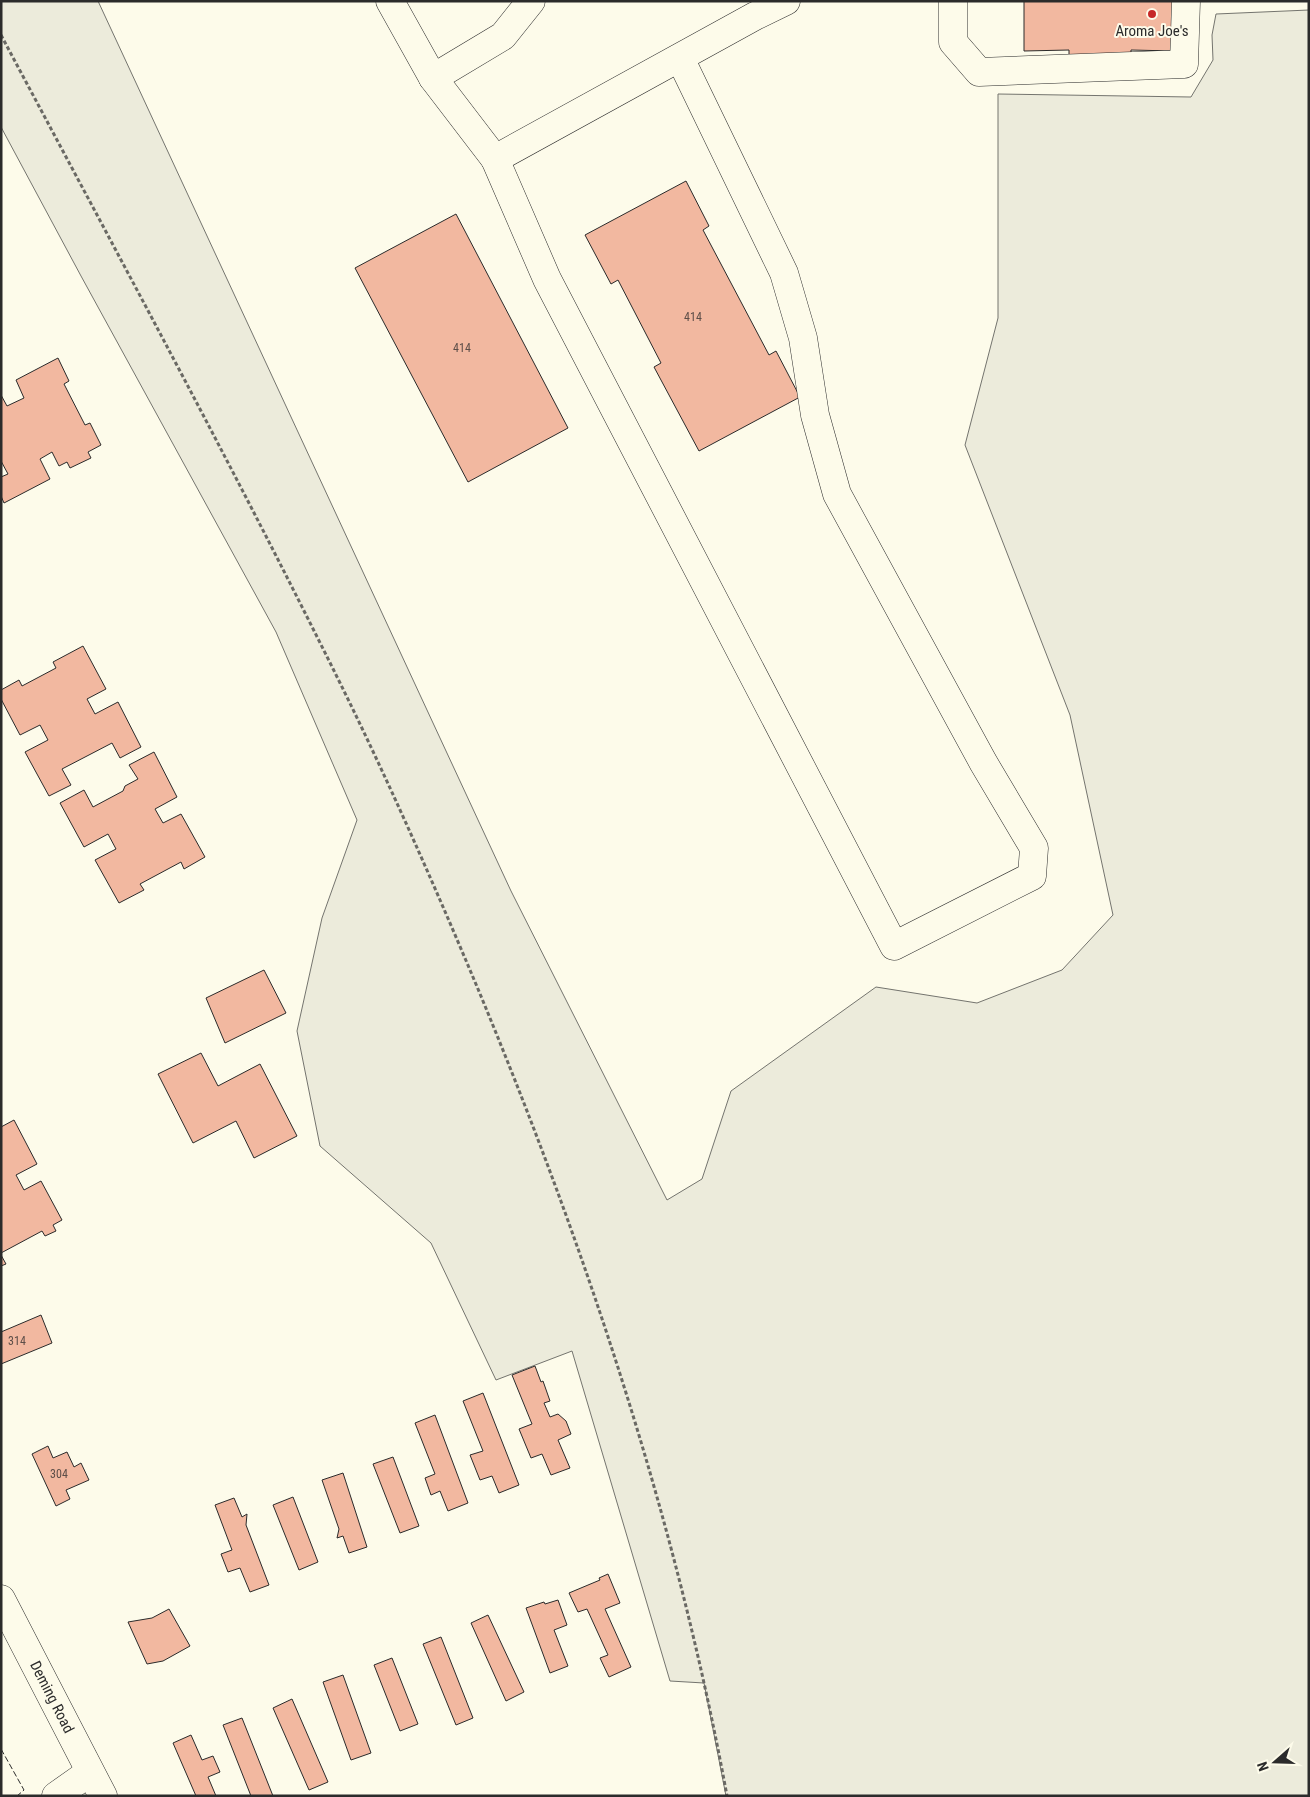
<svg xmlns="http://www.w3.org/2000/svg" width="1310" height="1797" viewBox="0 0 1310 1797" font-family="'Roboto Condensed',sans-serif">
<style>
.green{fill:#ecebdb;stroke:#74746e}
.building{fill:#f2b8a0;stroke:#2b2b2b}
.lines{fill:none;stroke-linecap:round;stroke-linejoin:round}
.minor-casing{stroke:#2b2b2b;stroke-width:29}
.path{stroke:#6a6964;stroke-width:3;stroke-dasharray:4 2.5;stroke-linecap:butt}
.minor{stroke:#fdfbea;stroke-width:28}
.fence{stroke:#2b2b2b;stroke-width:1;stroke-dasharray:6 2.5;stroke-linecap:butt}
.poi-dot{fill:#c62828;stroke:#fdfbea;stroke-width:2}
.labels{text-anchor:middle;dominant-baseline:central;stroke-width:4;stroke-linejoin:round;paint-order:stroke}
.number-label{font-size:12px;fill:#5d4e48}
.poi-label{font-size:15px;fill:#2b2b2b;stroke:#fdfbea}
.street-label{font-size:15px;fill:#2b2b2b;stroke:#fdfbea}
</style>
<rect width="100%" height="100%" fill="#fdfbea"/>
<path class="green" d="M1 1H98L511 891 667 1200 702 1179 731 1091 876 987 977 1003 1062 970 1113 915 1070 715 965 445 998 318V94L1191 97 1213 60 1212 35 1216 14 1309 10V1796H726L704 1683 670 1681 572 1351 496 1380 431 1243 320 1146 297 1031 322 918 357 820 276 632 81 276 1 127Z"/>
<g class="building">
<path d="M1024 1H1174V51L1131 50V56L1069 57V50L1024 51Z"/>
<path d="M686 181 709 226 703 230 769 355 776 351 800 397 699 451 654 367 661 363 618 280 611 284 585 235Z"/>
<path d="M456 214 568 428 468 482 355 268Z"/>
<path d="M58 358 69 381 64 384 85 425 90 423 101 445 88 452 91 458 70 468 67 462 59 466 52 452 40 459 50 479 4 503 1 496V477L8 474 1 461V395L7 406 24 398 16 380Z"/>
<path d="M83 646 106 689 87 699 95 714 118 702 141 747 120 758 112 743 62 769 71 785 49 796 25 752 48 740 40 725 20 735 1 699V690L19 680 22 686 56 668 53 662Z"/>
<path d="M154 752 177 797 155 809 163 823 181 814 205 857 184 869 181 862 140 884 144 890 119 903 95 860 116 849 108 834 84 847 60 803 84 790 93 807 123 791 125 786 138 779 129 765Z"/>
<path d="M264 970 286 1013 225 1043 206 998Z"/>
<path d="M201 1053 218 1086 260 1064 297 1136 254 1158 236 1121 193 1143 158 1074Z"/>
<path d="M14 1120 37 1164 16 1175 24 1190 41 1181 62 1220 53 1225 56 1231 45 1236 42 1231 1 1253V1127Z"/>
<path d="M1 1255 6 1264 1 1266Z"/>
<path d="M41 1315 52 1343 1 1364V1332Z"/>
<path d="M535 1366 541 1382 543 1381 550 1401 544 1403 550 1417 558 1414 566 1421 571 1434 558 1440 570 1468 551 1475 542 1454 531 1458 519 1429 532 1424 512 1375Z"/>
<path d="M483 1393 519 1485 499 1493 492 1476 480 1480 470 1455 483 1451 463 1401Z"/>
<path d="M435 1415 468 1503 448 1511 440 1491 431 1495 425 1478 435 1474 415 1423Z"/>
<path d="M48 1446 53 1458 67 1452 74 1467 81 1463 89 1480 66 1490 70 1499 56 1506 32 1454Z"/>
<path d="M393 1457 419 1526 400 1533 373 1464Z"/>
<path d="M343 1473 367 1547 349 1553 343 1536 337 1538 339 1529 322 1480Z"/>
<path d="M293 1497 318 1562 299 1570 273 1505Z"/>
<path d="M234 1498 242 1517 247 1514 246 1525 269 1585 250 1592 240 1568 228 1572 221 1554 232 1550 215 1505Z"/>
<path d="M608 1574 620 1603 605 1609 631 1667 609 1677 600 1658 608 1655 587 1609 578 1612 569 1593 600 1580 599 1578Z"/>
<path d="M558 1600 567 1625 554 1630 568 1666 550 1673 526 1608 544 1602 545 1604Z"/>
<path d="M169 1609 190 1646 163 1661 147 1664 128 1622 152 1618Z"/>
<path d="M488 1615 524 1692 506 1701 471 1623Z"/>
<path d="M441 1637 473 1718 456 1725 423 1644Z"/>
<path d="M392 1658 418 1724 400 1731 374 1665Z"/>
<path d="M343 1675 371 1753 351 1760 323 1682Z"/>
<path d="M292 1699 328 1782 309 1790 273 1708Z"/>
<path d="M242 1718 273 1796H251L223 1725Z"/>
<path d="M191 1735 202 1760 213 1756 220 1772 208 1777 216 1796H196L173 1743Z"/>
</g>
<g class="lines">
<defs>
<g id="minor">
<path d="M390 1 433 78"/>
<path d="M531 1 503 36 433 78 495 159 755 16 786 1"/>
<path d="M953 1V42L979 72 1184 64 1186 1"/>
<path d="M495 159 547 279 894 946 1032 876 1034 848 983 762 837 494 815 415 803 338 784 273 680 58"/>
<path d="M1 1599 103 1796"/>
<path d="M56 1796 90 1772"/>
</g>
</defs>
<use href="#minor" class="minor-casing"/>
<path class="path" d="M1 35C117 253 235 470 344 691 392 789 436 889 478 989 586 1249 676 1519 727 1796"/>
<use href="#minor" class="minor"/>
<path class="fence" d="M1 1749 24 1790 17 1796"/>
</g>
<circle class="poi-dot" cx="1152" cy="14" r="5"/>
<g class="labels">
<g class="number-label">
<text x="693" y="317">414</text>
<text x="462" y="348">414</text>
<text x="17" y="1341">314</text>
<text x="59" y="1474">304</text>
</g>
<g class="poi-label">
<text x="1152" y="31">Aroma Joe's</text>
</g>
<g class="street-label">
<text transform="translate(52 1697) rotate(63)">Deming Road</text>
</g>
</g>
<rect width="1310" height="1797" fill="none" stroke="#2b2b2b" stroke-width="5"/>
<g transform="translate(1275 1762) rotate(250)" stroke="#fdfbea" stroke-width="4" paint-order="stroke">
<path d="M0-4L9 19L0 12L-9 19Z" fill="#2b2b2b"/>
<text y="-8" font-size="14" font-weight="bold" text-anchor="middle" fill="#2b2b2b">N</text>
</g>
</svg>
